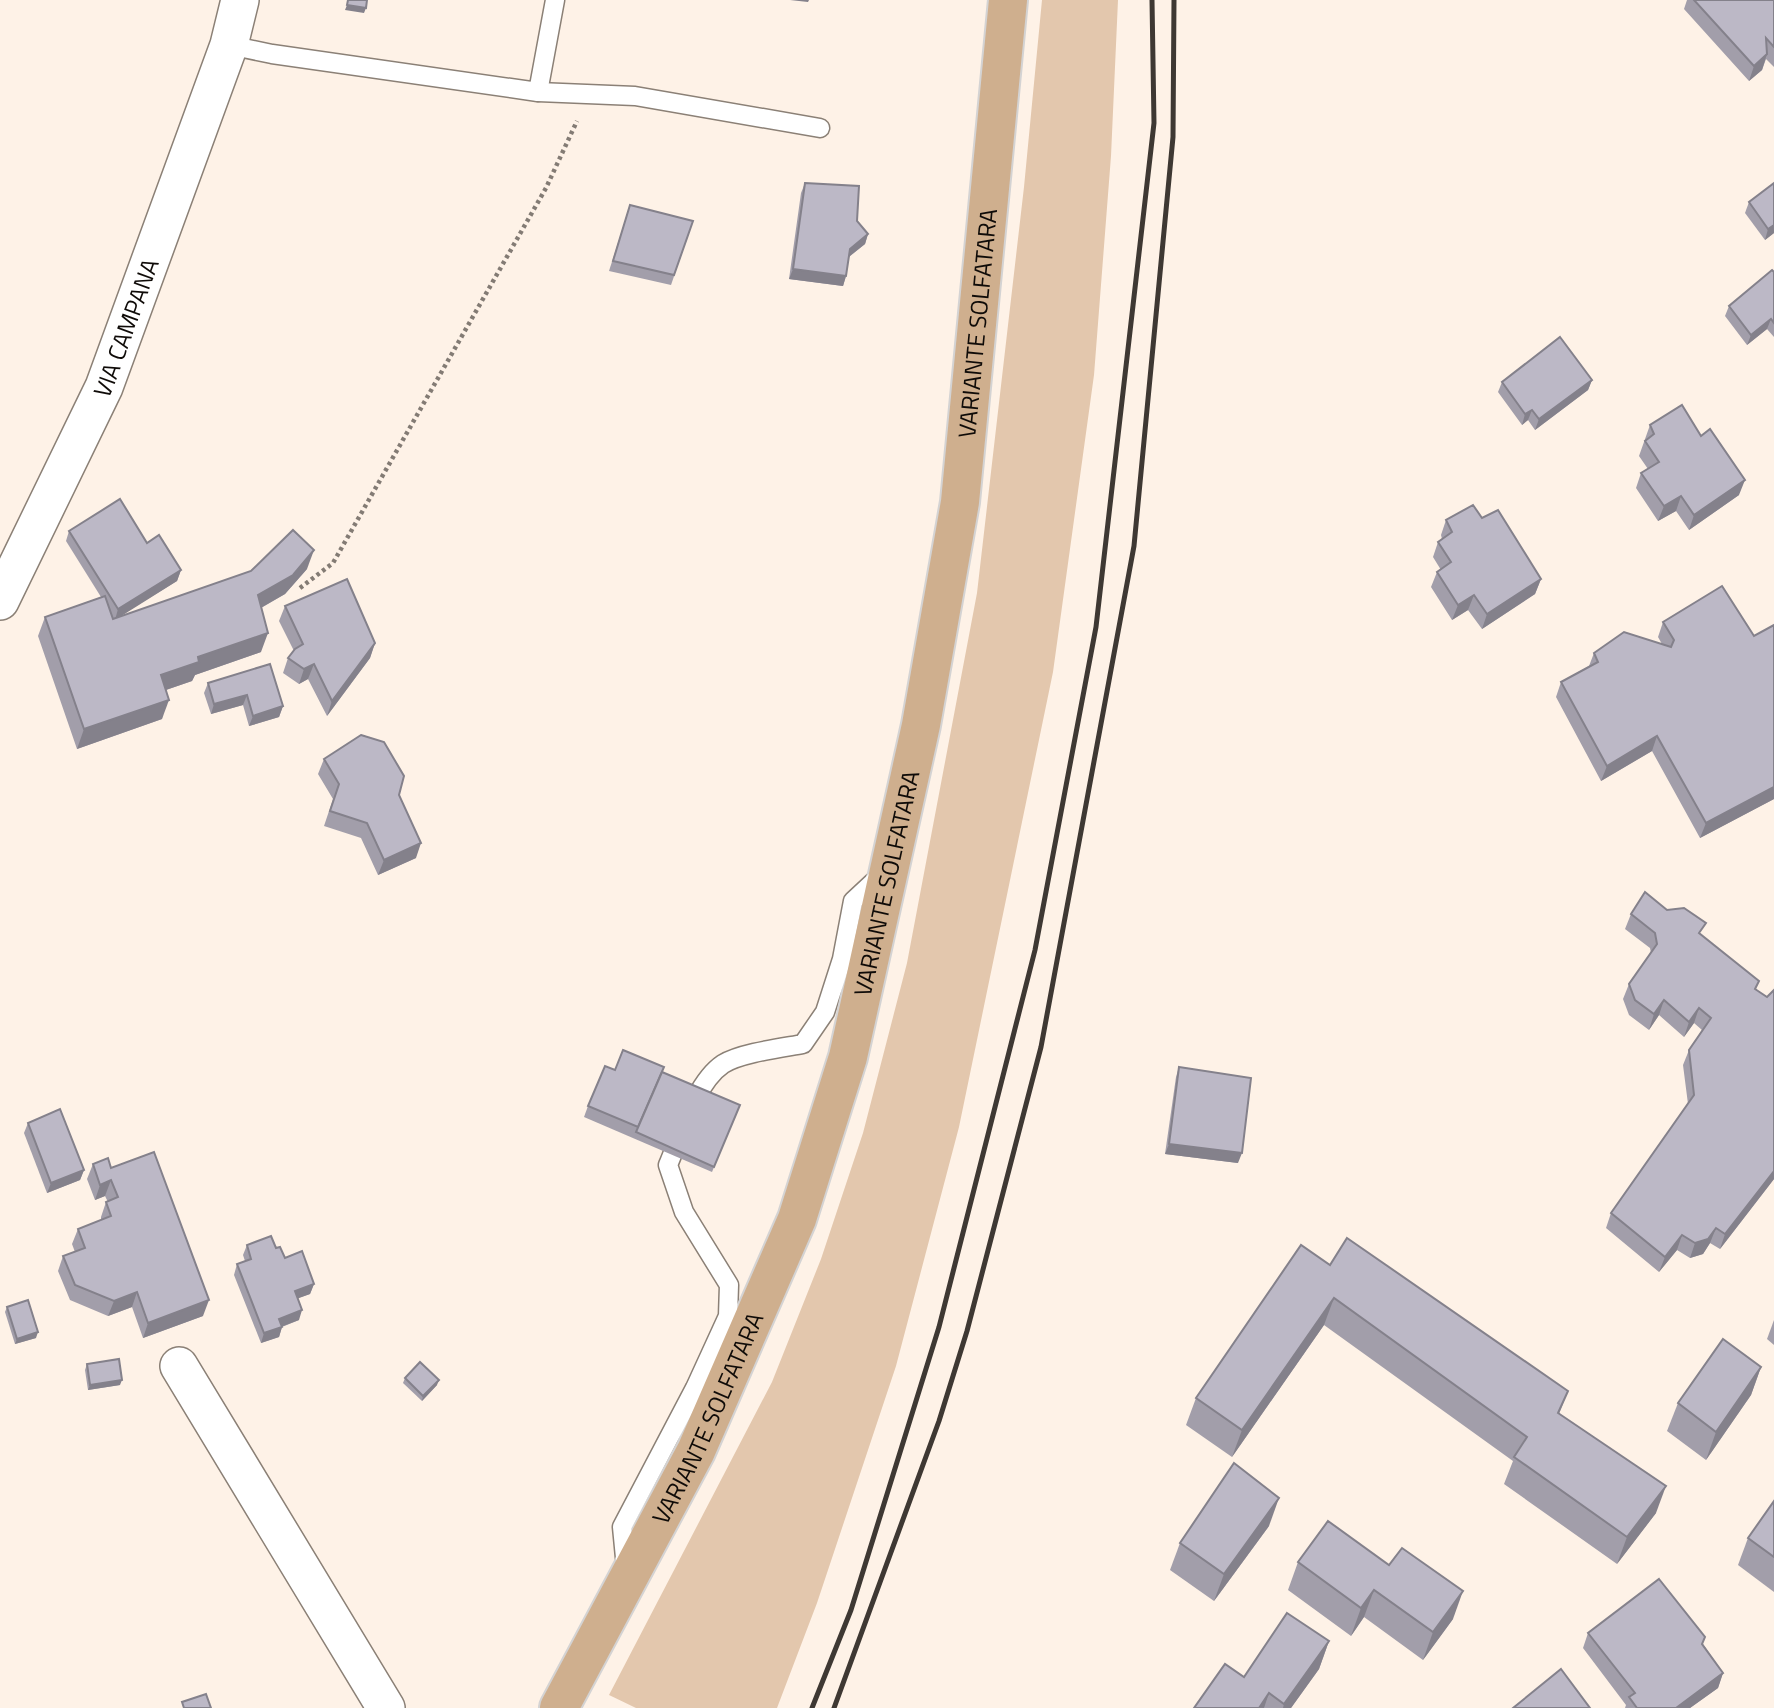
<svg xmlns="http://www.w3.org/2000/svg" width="1774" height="1708" viewBox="0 0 1774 1708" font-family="'Titillium Web',sans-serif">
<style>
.green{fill:#e3c7ad}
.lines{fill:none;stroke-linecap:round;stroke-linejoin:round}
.service-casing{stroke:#8b8076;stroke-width:21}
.minor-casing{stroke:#8b8076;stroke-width:40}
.primary-casing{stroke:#d4d3d3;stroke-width:42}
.path{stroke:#837b74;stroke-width:4.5;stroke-dasharray:3.5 3.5;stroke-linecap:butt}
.service{stroke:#fff;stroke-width:18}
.minor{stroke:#fff;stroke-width:37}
.primary{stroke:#cfaf8e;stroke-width:38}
.rail{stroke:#3e3833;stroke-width:5}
.wall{fill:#a29eaa}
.shaded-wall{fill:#84818b}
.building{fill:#bcb8c6;stroke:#84818b;stroke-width:2}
.labels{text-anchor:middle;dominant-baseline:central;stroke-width:5;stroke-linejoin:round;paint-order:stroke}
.street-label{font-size:24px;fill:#0f0b08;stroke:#fff}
</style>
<rect width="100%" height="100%" fill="#fef2e7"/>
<path class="green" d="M1042 0H1118L1111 156 1094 375 1053 672 959 1127 896 1366 817 1603 777 1708H636L609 1695 772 1382 821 1259 863 1133 907 963 977 593 1024 187Z"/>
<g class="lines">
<defs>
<g id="service">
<path d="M229 45 272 54 538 92 555 0"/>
<path d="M538 92 635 96 820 128"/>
<path d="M626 1568 622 1527 695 1388 728 1316 729 1285 684 1212 668 1165C681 1135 695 1083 723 1064 741 1053 781 1048 803 1044L825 1012 842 959 853 901 882 874"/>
</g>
<g id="minor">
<path id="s1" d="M0 601 104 387 229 45 240 0"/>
<path d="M179 1366 386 1708"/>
</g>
<g id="primary">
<path id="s2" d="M559 1708 696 1451 797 1219 848 1057 921 725 960 502 1008 0"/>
</g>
</defs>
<use href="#service" class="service-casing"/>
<use href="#minor" class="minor-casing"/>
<use href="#primary" class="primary-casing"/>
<path class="path" d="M300 588 333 563 546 188 577 121"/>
<use href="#service" class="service"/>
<use href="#minor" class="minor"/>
<use href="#primary" class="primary"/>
<g class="rail">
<path d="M812 1708 851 1610 939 1327 1035 950 1096 627 1154 123 1152 0"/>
<path d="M834 1708 939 1421 967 1331 1041 1047 1134 546 1173 137 1174 0"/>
</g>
</g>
<g class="wall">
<path d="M1687 0H1774V67L1766 59 1762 70 1749 81 1684 9Z"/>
<path d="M805 183 857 221 868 234 865 244 849 257 846 276 843 286 789 279 801 193Z"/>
<path d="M1749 202 1774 233 1765 240 1745 213Z"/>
<path d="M630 205 693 221 671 285 609 271Z"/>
<path d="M1774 272V337L1767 329 1747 345 1725 316 1729 306Z"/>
<path d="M1592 380 1588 390 1535 430 1528 420 1522 425 1498 392 1502 382Z"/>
<path d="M1650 425 1701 436 1739 495 1689 530 1676 511 1658 521 1636 488 1641 473 1648 469 1639 456Z"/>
<path d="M1482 518 1541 579 1535 594 1482 629 1468 610 1452 620 1431 587 1437 572 1441 570 1433 557 1438 542 1442 539 1441 535 1446 520Z"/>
<path d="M69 531 147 543 181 570 177 581 120 616 307 569 285 594 261 608V652L195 675 192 681 166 690 162 719 77 749 38 636 45 617 101 597 66 541Z"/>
<path d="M285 606 375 643 370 658 327 716 308 679 299 684 283 673 288 658 294 651 279 621Z"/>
<path d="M1663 622 1754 636 1774 625V799L1700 838 1652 751 1601 781 1556 697 1561 682 1589 666 1594 653 1662 644 1658 637Z"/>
<path d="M208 683 283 706 279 717 249 726 243 705 211 714 204 693Z"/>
<path d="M324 759 399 795 416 858 378 875 361 838 324 826 333 799 318 774Z"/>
<path d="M1667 910 1702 935 1756 990 1774 1179 1720 1249 1710 1243 1703 1254 1690 1258 1677 1250 1659 1272 1606 1228 1611 1213 1688 1104 1683 1065 1689 1050 1702 1030 1694 1023 1684 1037 1659 1015 1649 1030 1629 1015 1623 999 1629 984 1651 953 1650 948 1625 929 1631 914Z"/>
<path d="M1179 1067 1238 1163 1165 1154 1176 1077Z"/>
<path d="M615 1070 662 1072 740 1105 712 1172 584 1117 588 1106Z"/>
<path d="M28 1123 84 1170 80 1180 47 1193 24 1133Z"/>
<path d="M93 1164 111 1168 203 1316 143 1338 132 1307 108 1316 70 1300 58 1271 63 1256 75 1252 72 1244 78 1229 101 1220V1217L106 1202H108L105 1196 95 1200 87 1179Z"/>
<path d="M247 1245 276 1248 314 1284 310 1294 298 1298 299 1320 282 1327 279 1337 261 1343 234 1275 237 1264 245 1261 243 1255Z"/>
<path d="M1330 1265 1568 1391 1559 1414 1656 1513 1617 1564 1504 1484 1513 1461 1324 1325 1232 1457 1186 1425 1196 1398Z"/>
<path d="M7 1307 36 1338 15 1344 5 1312Z"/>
<path d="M1774 1320V1345L1767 1339Z"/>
<path d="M87 1364 120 1385 88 1390 85 1370Z"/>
<path d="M1761 1367 1751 1395 1706 1460 1667 1431 1678 1403Z"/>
<path d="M405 1378 437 1385 422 1401 403 1383Z"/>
<path d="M1774 1501V1592L1738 1565 1748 1538Z"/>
<path d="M1269 1526 1214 1601 1170 1570 1180 1543Z"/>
<path d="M1298 1562 1453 1619 1423 1660 1364 1617 1351 1636 1288 1590Z"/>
<path d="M1588 1633 1703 1644 1723 1673 1718 1688 1690 1708H1625L1626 1705 1583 1648Z"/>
<path d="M1329 1641 1319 1669 1291 1708H1194L1244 1677Z"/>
</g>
<g class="shaded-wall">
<path d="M790 0H809L808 2Z"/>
<path d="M347 5 366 8 364 13 345 10Z"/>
<path d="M1767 54 1762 70 1749 81 1754 66Z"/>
<path d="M1774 225V233L1765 240 1768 229Z"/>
<path d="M868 234 865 244 846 259 850 249Z"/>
<path d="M793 269 846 276 843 286 789 279Z"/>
<path d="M1771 319 1767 329 1747 345 1751 335Z"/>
<path d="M1592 380 1588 390 1535 430 1539 419Z"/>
<path d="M1532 410 1528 420 1522 425 1525 414Z"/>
<path d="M1745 480 1739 495 1689 530 1694 515Z"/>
<path d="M1681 496 1676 511 1658 521 1664 506Z"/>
<path d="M314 550 307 569 285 594 250 614 258 595Z"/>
<path d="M181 570 177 581 115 620 118 609Z"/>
<path d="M1541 579 1535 594 1482 629 1487 614Z"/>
<path d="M1474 595 1468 610 1452 620 1458 605Z"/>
<path d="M268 633 261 652 195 675 192 681 154 694 161 675 198 657Z"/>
<path d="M375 643 370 658 327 716 332 701Z"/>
<path d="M314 664 308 679 299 684 304 669Z"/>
<path d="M247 695 243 705 211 714 214 704Z"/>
<path d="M169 700 162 719 77 749 84 729Z"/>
<path d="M283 706 279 717 249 726 253 716Z"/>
<path d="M1657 736 1652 751 1601 781 1607 766Z"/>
<path d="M1774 787V799L1700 838 1706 823Z"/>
<path d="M421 843 416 858 378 875 384 860Z"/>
<path d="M1664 1000 1659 1015 1649 1030 1654 1014Z"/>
<path d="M1699 1008 1694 1023 1684 1037 1689 1022Z"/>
<path d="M1169 1144 1242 1153 1238 1163 1165 1154Z"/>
<path d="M84 1170 80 1180 47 1193 51 1183Z"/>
<path d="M1774 1171V1179L1720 1249 1725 1234Z"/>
<path d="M111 1180 105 1196 95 1200 100 1185Z"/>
<path d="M1716 1228 1710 1243 1703 1254 1690 1258 1695 1243Z"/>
<path d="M1682 1235 1677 1250 1659 1272 1665 1257Z"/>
<path d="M314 1284 310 1294 291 1301 295 1291Z"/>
<path d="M137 1292 132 1307 108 1316 114 1301Z"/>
<path d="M1334 1298 1324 1325 1232 1457 1242 1430Z"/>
<path d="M209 1300 203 1316 143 1338 148 1323Z"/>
<path d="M302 1310 299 1320 278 1328 282 1327 279 1337 261 1343 264 1333 279 1319Z"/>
<path d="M38 1332 36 1338 15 1344 17 1339Z"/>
<path d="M1761 1367 1751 1395 1706 1460 1716 1432Z"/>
<path d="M122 1380 120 1385 88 1390 90 1385Z"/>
<path d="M439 1380 437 1385 422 1401 423 1396Z"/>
<path d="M1666 1486 1656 1513 1617 1564 1627 1537Z"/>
<path d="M1279 1498 1269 1526 1214 1601 1224 1574Z"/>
<path d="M1374 1590 1364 1617 1351 1636 1361 1608Z"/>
<path d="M1463 1591 1453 1619 1423 1660 1433 1632Z"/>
<path d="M1329 1641 1319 1669 1291 1708H1283L1284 1704Z"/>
<path d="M1723 1673 1718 1688 1690 1708H1676Z"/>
<path d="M1269 1693 1264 1708H1259Z"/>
</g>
<g class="building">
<path d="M348 0H367L366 8 347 5Z"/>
<path d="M1694 0H1774V47L1766 38 1767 54 1754 66Z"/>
<path d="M805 183 859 186 857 221 868 234 850 249 846 276 793 269Z"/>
<path d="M1774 183V225L1768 229 1749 202Z"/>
<path d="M630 205 693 221 674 275 613 261Z"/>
<path d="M1772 270 1774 272V323L1771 319 1751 335 1729 306Z"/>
<path d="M1560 337 1592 380 1539 419 1532 410 1525 414 1502 382Z"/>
<path d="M1682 405 1701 436 1710 429 1745 480 1694 515 1681 496 1664 506 1641 473 1659 462 1645 441 1654 434 1650 425Z"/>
<path d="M120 499 147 543 159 535 181 570 118 609 69 531Z"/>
<path d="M1473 505 1482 518 1498 510 1541 579 1487 614 1474 595 1458 605 1437 572 1451 562 1438 542 1452 532 1446 520Z"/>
<path d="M293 530 314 550 293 575 258 595 268 633 198 657 199 662 161 675 169 700 84 729 45 617 105 596 113 619 251 571Z"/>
<path d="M347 579 375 643 332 701 314 664 304 669 288 658 295 649 303 644 285 606Z"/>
<path d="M1722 586 1754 636 1774 625V787L1706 823 1657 736 1607 766 1561 682 1598 662 1594 653 1624 632 1671 647 1674 640 1663 622Z"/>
<path d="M270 664 283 706 253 716 247 695 214 704 208 683Z"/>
<path d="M361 735 384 742 404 776 399 795 421 843 384 860 367 823 330 811 339 784 324 759Z"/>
<path d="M1645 892 1667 910 1684 908 1706 923 1699 933 1759 981 1755 989 1767 997 1774 990V1171L1725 1234 1716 1228 1708 1239 1695 1243 1682 1235 1665 1257 1611 1213 1694 1095 1689 1050 1711 1018 1699 1008 1689 1022 1664 1000 1654 1014 1635 1000 1629 984 1657 944 1655 933 1631 914Z"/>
<path d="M623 1050 664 1067 638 1127 588 1106 605 1066 615 1070Z"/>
<path d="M1179 1067 1251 1078 1242 1153 1169 1144Z"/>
<path d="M662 1072 740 1105 714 1167 636 1132Z"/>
<path d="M60 1109 84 1170 51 1183 28 1123Z"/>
<path d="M154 1152 209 1300 148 1323 137 1292 114 1301 75 1285 63 1256 85 1248 78 1229 111 1216 106 1202 118 1197 111 1180 100 1185 93 1164 108 1158 111 1168Z"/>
<path d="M271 1236 276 1248 280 1247 285 1258 302 1251 314 1284 295 1291 302 1310 279 1319 282 1327 264 1333 237 1264 251 1259 247 1245Z"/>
<path d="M1347 1238 1568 1391 1558 1413 1666 1486 1627 1537 1514 1457 1527 1437 1334 1298 1242 1430 1196 1398 1301 1245 1330 1265Z"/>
<path d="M28 1300 38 1332 17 1339 7 1307Z"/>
<path d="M1723 1339 1761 1367 1716 1432 1678 1403Z"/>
<path d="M119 1359 122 1380 90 1385 87 1364Z"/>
<path d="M420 1362 439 1380 423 1396 405 1378Z"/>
<path d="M1234 1463 1279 1498 1224 1574 1180 1543Z"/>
<path d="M1774 1501V1557L1748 1538Z"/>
<path d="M1328 1521 1389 1565 1402 1548 1463 1591 1433 1632 1374 1590 1361 1608 1298 1562Z"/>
<path d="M1659 1579 1705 1637 1702 1644 1723 1673 1676 1708H1637L1629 1697 1635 1693 1588 1633Z"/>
<path d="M1287 1613 1329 1641 1284 1704 1269 1693 1259 1708H1194L1225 1664 1244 1677Z"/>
<path d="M1561 1669 1590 1708H1513Z"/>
<path d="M206 1694 211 1708H184L182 1702Z"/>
</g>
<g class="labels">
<g class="street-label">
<text stroke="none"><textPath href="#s2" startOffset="1460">VARIANTE SOLFATARA</textPath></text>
<text stroke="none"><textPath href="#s1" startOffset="301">VIA CAMPANA</textPath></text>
<text stroke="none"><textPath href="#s2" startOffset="892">VARIANTE SOLFATARA</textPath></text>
<text stroke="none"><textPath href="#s2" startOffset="326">VARIANTE SOLFATARA</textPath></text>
</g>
</g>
</svg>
